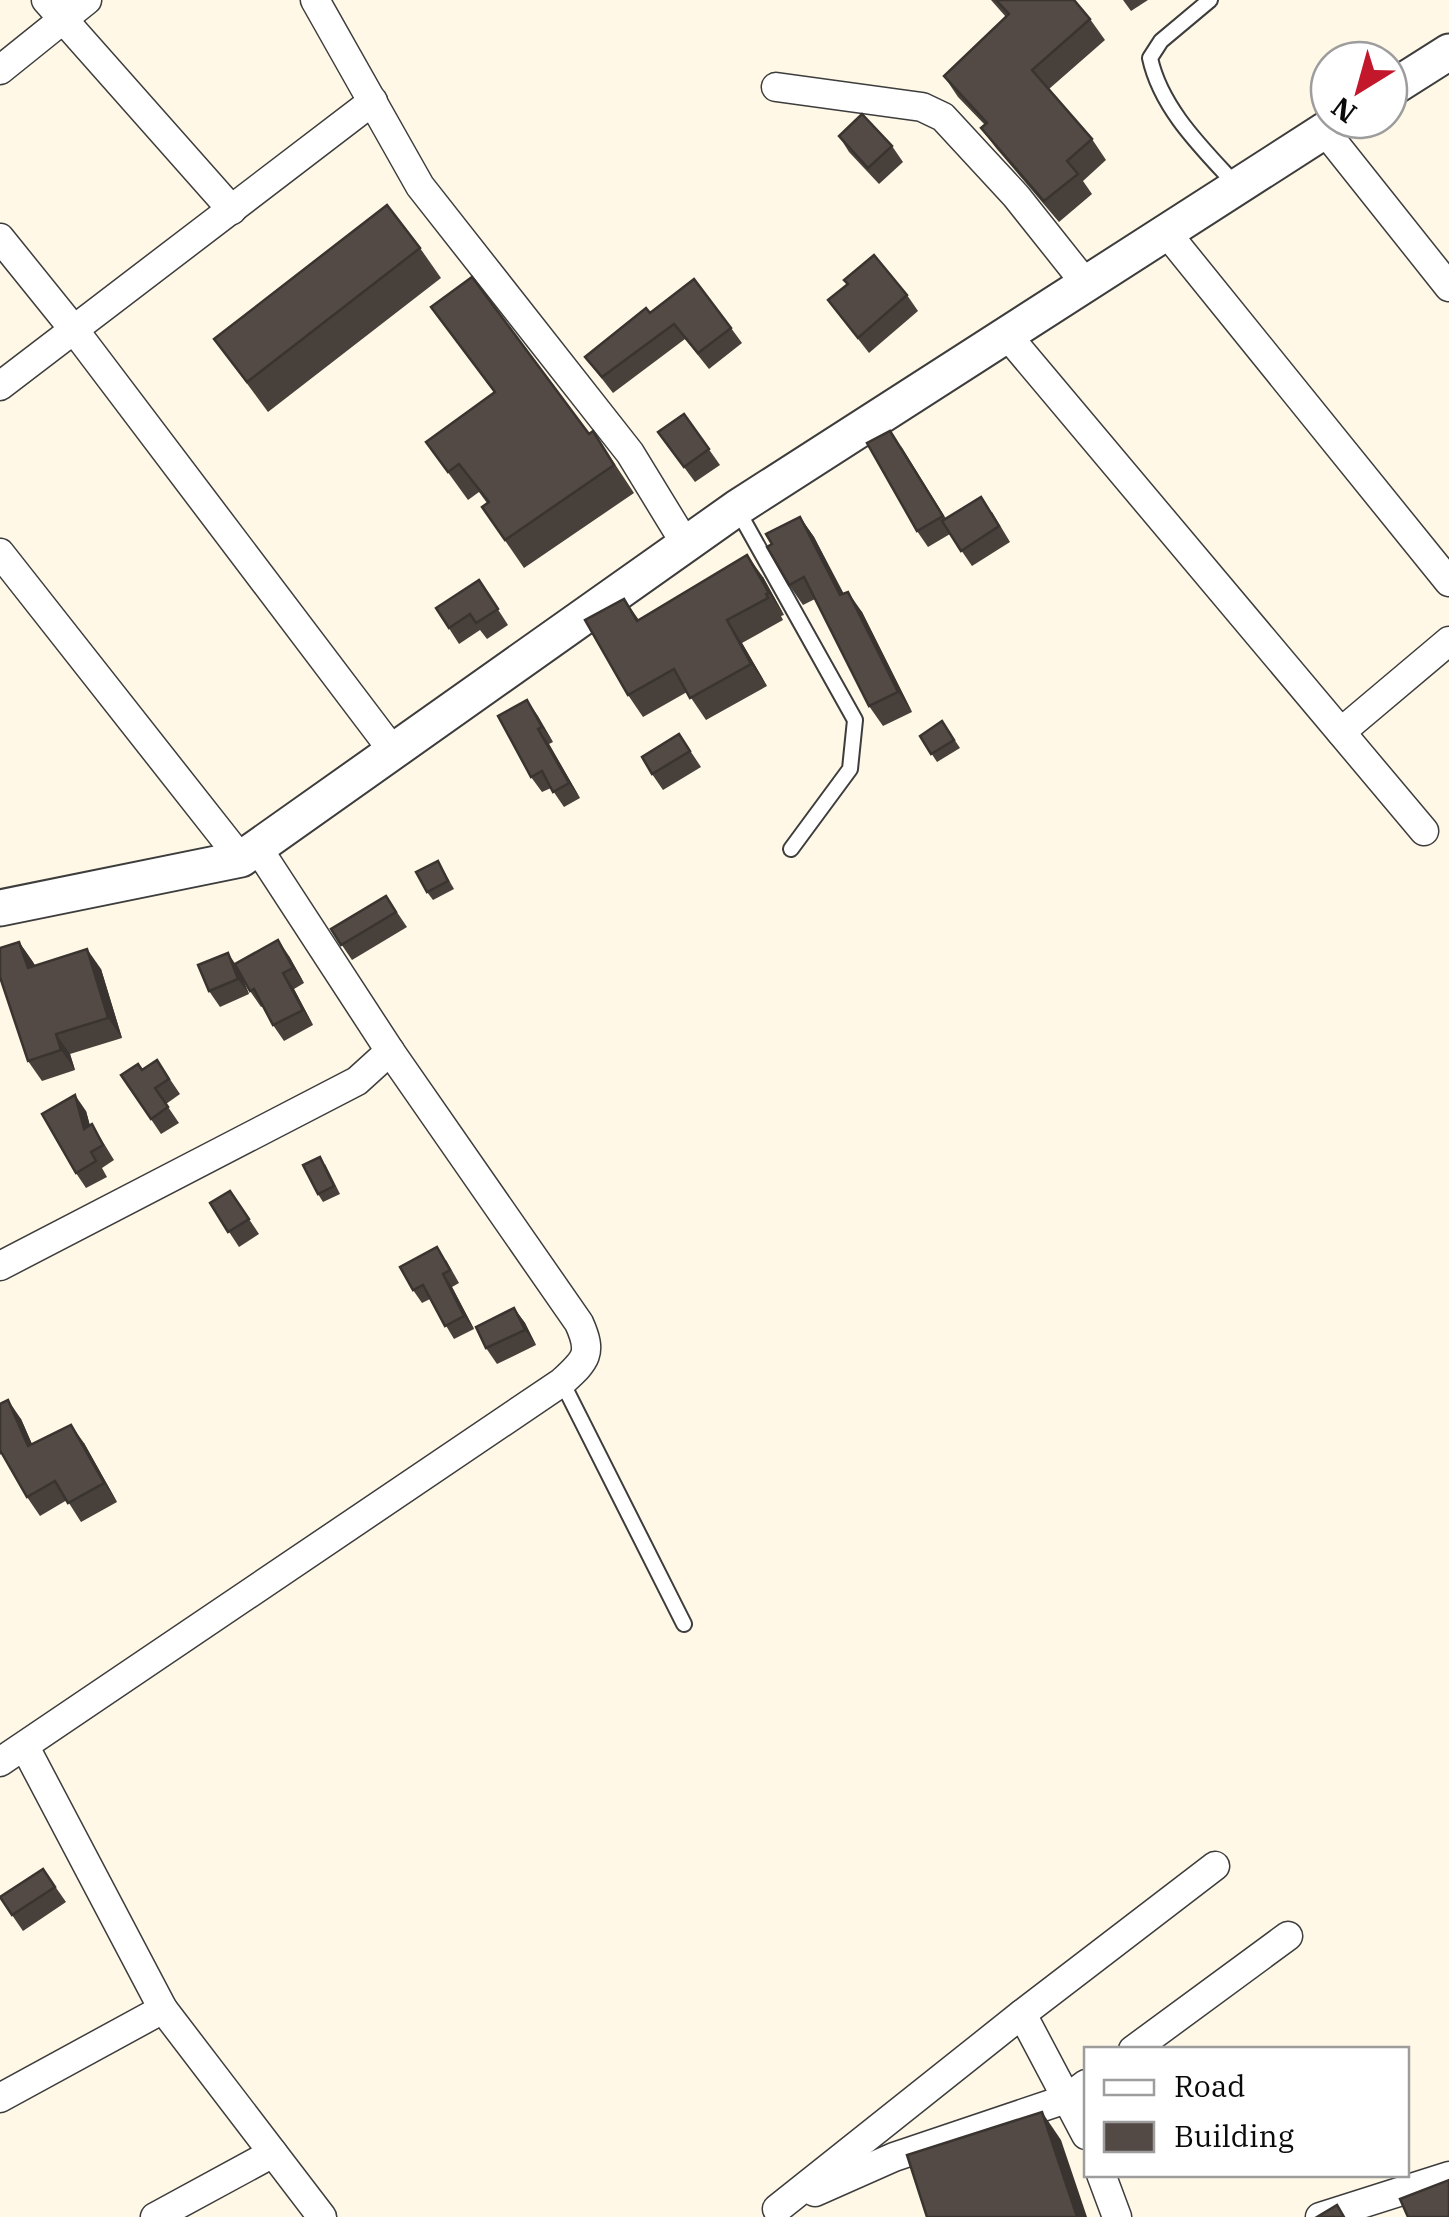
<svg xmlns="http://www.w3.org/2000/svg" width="1449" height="2217" viewBox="0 0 1449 2217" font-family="'IBM Plex Serif',serif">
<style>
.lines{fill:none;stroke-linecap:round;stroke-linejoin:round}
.service-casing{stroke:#3d3d3d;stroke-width:18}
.minor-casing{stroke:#3d3d3d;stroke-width:31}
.tertiary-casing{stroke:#3d3d3d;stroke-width:39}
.service{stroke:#fff;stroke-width:14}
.minor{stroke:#fff;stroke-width:28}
.tertiary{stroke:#fff;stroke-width:35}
.wall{fill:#47403b}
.shaded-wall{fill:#3a3430}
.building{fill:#534a45;stroke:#3a3430;stroke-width:2.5}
</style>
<rect width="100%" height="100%" fill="#fff8e6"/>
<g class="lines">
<defs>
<g id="service">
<path d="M1210 0 1161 41 1150 58C1161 109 1203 149 1237 186"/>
<path d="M737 509 855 720 850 769 791 849"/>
<path d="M562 1382 684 1624"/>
</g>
<g id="minor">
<path d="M46 0 232 210"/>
<path d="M315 0 420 186 630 453 685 543"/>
<path d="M0 70 87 0"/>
<path d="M776 87 922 107 943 117 1016 196 1086 284"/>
<path d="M1324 130 1449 287"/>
<path d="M1166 232 1449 582"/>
<path d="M0 238 75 331 393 751"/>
<path d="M1007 335 1424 831"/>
<path d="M0 386 373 101"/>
<path d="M0 553 241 859"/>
<path d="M1341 732 1449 641"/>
<path d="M0 1266 357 1081 390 1051"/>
<path d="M25 1747 163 2009 322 2217"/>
<path d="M0 1762 562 1382C586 1360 593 1354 579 1323L390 1051 257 847"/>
<path d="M1022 2014 1215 1866"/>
<path d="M1133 2050 1288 1936"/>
<path d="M0 2098 163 2009"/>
<path d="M1101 2174 1117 2217"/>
<path d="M815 2192 894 2157 1066 2099 1086 2084"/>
<path d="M777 2209 1022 2014 1086 2135"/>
<path d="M155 2217 273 2153"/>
<path d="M1320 2217 1449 2176"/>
</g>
<g id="tertiary">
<path d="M1389 90 1449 52"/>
<path d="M0 908 241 859 737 508 1341 120"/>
</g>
</defs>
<use href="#service" class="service-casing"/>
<use href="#minor" class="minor-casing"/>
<use href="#tertiary" class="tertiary-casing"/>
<use href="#service" class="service"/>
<use href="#minor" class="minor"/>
<use href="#tertiary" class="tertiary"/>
</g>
<g class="wall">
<path d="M991 0H1074L1090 19 1105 40 1049 89 1092 139 1106 160 1083 181 1092 194 1059 222 996 148 981 128 985 125 958 97 944 76 1006 17Z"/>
<path d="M1123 0H1148L1131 11Z"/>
<path d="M839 136 892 146 903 162 879 184 849 152Z"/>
<path d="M420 248 441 278 268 412 214 339Z"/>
<path d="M847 284 907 295 918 311 869 353 828 300Z"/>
<path d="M431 307 589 434 593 431 634 493 524 568 482 507 487 503 479 492 468 500 426 442 494 392Z"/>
<path d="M650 313 731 328 742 343 709 369 685 339 613 393 585 357Z"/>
<path d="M684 414 720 465 695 482 658 432Z"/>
<path d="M901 446 946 519 992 512 1010 542 972 566 950 534 928 547 917 531Z"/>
<path d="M800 517 814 537 843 594 862 612 912 712 883 726 869 706 815 599 803 605 789 585 772 544Z"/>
<path d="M763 577 784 615 781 616 783 620 742 643 767 686 706 720 687 692 643 717 628 695 624 599 639 620Z"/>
<path d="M479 580 508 625 487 639 480 630 459 644 436 608Z"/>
<path d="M527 700 553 742 549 744 580 798 564 807 551 788 542 792 531 777Z"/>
<path d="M942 721 960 748 937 762 920 736Z"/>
<path d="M679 734 701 767 663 790 652 774Z"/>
<path d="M438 861 454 889 433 900 427 892Z"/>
<path d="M386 896 407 927 352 960 331 929Z"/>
<path d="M19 942 35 965 101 969 122 1038 70 1054 75 1070 42 1081 28 1061Z"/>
<path d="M289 956 304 983 294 989 313 1025 284 1041 273 1025 263 1006 261 1007 250 991 241 975 249 994 220 1007 209 991 235 964Z"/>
<path d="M157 1060 180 1094 166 1104 179 1123 161 1134 121 1075 142 1070Z"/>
<path d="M86 1111 90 1126 92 1124 114 1160 102 1168 107 1177 86 1188 76 1173Z"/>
<path d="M325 1164 340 1194 323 1202 318 1194Z"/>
<path d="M230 1191 259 1234 239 1247 210 1203Z"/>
<path d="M446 1260 459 1283 452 1287 474 1329 454 1339 430 1299 422 1303 413 1290Z"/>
<path d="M514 1308 525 1323 536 1345 497 1364 486 1348Z"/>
<path d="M0 1404 21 1419 32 1444 84 1443 117 1502 81 1522 67 1500 40 1516 27 1497 2 1453 0 1455Z"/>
<path d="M43 1869 66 1902 23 1931 12 1915Z"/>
</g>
<g class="shaded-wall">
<path d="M800 517 814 537 855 615 840 595Z"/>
<path d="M747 555 763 577 784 615 769 593Z"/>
<path d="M848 592 862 612 912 712 898 692Z"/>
<path d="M727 620 742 643 767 686 751 664Z"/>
<path d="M527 700 538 716 553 742 542 727Z"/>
<path d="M538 729 549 744 580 798 569 783Z"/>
<path d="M278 940 289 956 304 983 293 968Z"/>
<path d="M19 942 33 962 42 987 28 968Z"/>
<path d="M87 949 101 969 122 1038 108 1018Z"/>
<path d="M228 953 238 968 249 994 238 979Z"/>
<path d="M283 973 294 989 313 1025 303 1010Z"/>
<path d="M56 1034 70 1054 75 1070 61 1050Z"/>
<path d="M75 1095 86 1111 95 1144 84 1129Z"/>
<path d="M443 1274 452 1287 474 1329 464 1316Z"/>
<path d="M514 1308 525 1323 536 1345 525 1330Z"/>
<path d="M8 1400 21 1419 41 1465 28 1446Z"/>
<path d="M71 1425 84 1443 117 1502 104 1483Z"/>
<path d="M1042 2112 1061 2140 1087 2217H1077Z"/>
</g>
<g class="building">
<path d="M996 0H1074L1090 19 1032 70 1092 139 1067 161 1078 174 1044 201 981 128 987 123 944 76 1009 14Z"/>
<path d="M862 114 892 146 868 168 839 136Z"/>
<path d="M387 205 420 248 247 382 214 339Z"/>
<path d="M874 255 907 295 858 338 828 300 848 284 844 280Z"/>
<path d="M472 277 589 434 593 431 614 465 505 540 482 507 489 502 459 464 448 472 426 442 495 392 431 307Z"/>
<path d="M694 279 731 328 698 353 674 324 602 377 585 357 646 308 650 313Z"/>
<path d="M684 414 709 449 684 467 658 432Z"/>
<path d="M890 431 943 516 917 531 867 443Z"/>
<path d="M981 497 999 526 961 551 942 521Z"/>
<path d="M800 517 840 595 848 592 898 692 869 706 804 577 789 585 767 547 772 544 766 534Z"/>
<path d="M747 555 769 593 766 594 768 598 727 620 751 664 690 698 674 669 628 695 585 620 624 599 637 621Z"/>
<path d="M479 580 498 609 476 623 470 614 449 628 436 608Z"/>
<path d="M527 700 542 727 538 729 569 783 553 792 542 771 531 777 498 716Z"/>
<path d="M942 721 954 740 931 754 920 736Z"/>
<path d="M679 734 690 751 652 774 642 757Z"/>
<path d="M438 861 448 881 427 892 416 872Z"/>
<path d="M386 896 396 912 341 945 331 929Z"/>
<path d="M278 940 293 968 283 973 303 1010 273 1025 254 989 250 991 235 964Z"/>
<path d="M19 942 28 968 87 949 108 1018 56 1034 61 1050 28 1061 0 977V948Z"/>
<path d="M228 953 238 979 209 991 198 965Z"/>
<path d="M157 1060 169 1079 155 1088 168 1107 151 1119 121 1075 138 1064 142 1070Z"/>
<path d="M75 1095 84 1129 92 1124 103 1145 91 1152 96 1161 76 1173 42 1114Z"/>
<path d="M320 1157 334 1186 318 1194 303 1165Z"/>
<path d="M230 1191 249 1219 228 1232 210 1203Z"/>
<path d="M437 1247 450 1270 443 1274 464 1316 445 1326 423 1285 413 1290 400 1267Z"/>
<path d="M514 1308 525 1330 486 1348 476 1327Z"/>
<path d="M8 1400 28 1446 71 1425 104 1483 68 1503 55 1481 27 1497 0 1450V1404Z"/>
<path d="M43 1869 55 1887 12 1915 0 1897Z"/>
<path d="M1042 2112 1077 2217H927L907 2155Z"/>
<path d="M1449 2180V2217H1408L1400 2199Z"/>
<path d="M1337 2205 1344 2217H1317Z"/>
</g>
<rect x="1084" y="2047" width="325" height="130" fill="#ffffff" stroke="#9d9d9d" stroke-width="2.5"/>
<rect x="1104" y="2080" width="50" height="15" fill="#ffffff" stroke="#9d9d9d" stroke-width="2.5"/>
<text x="1174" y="2097" font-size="30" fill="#0a0a0a">Road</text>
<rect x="1104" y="2122" width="50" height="30" fill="#534a45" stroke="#9d9d9d" stroke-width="2.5"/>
<text x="1174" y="2147" font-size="30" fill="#0a0a0a">Building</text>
<g transform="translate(1359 90) rotate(217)"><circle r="48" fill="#ffffff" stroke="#9d9d9d" stroke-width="2.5"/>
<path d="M0-8L18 38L0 25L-18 38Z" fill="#c3182c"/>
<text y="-15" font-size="28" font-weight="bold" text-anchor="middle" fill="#0a0a0a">N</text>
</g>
</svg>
